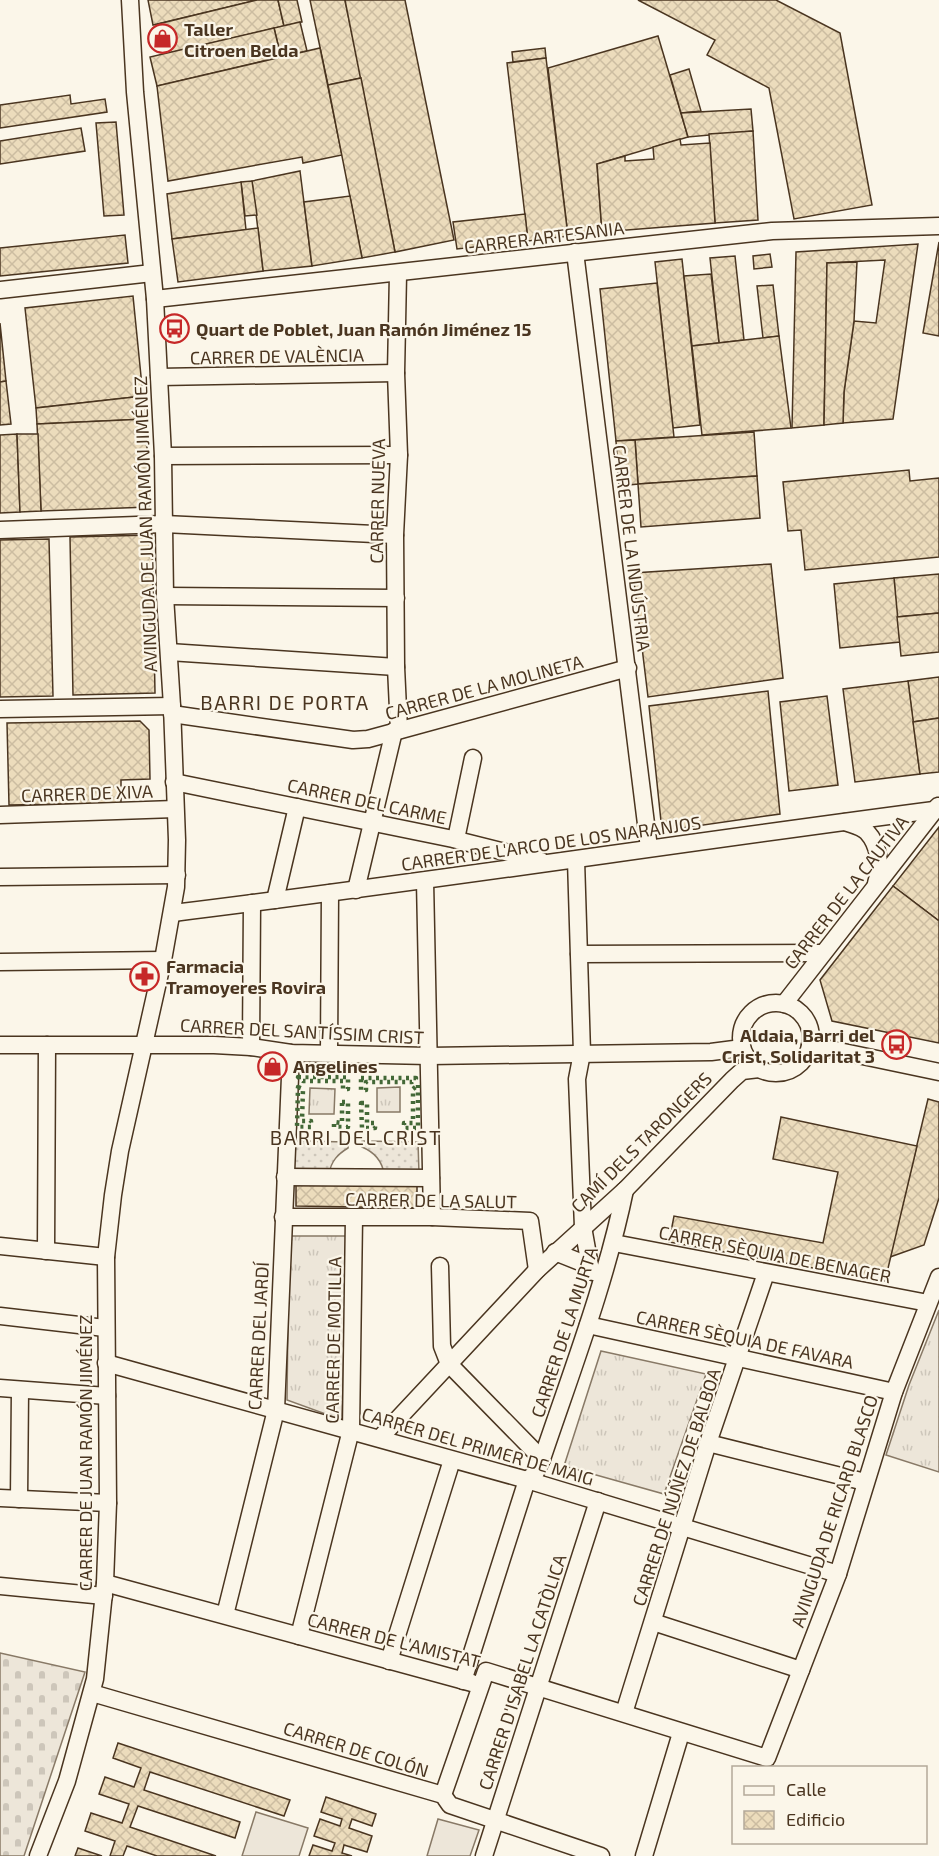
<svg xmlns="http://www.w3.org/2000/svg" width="939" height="1856" viewBox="0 0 939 1856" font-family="'Exo 2',sans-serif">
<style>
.grass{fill:url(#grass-tufts);stroke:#887966;stroke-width:1.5}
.cemetery{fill:url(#cemetery-stones);stroke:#887966;stroke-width:1.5}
.garden{fill:url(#garden-dots);stroke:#887966;stroke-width:1.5}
.pitch{fill:#ede6d9;stroke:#887966;stroke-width:1.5}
.building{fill:url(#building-cross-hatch);stroke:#4a3520;stroke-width:1.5}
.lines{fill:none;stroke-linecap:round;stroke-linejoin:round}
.minor-casing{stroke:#4a3520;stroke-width:19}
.minor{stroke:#fbf6e9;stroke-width:16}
.hedge{stroke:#436837;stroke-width:4.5;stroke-dasharray:3 4.5;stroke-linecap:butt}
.labels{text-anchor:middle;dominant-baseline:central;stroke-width:4.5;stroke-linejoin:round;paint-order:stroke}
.poi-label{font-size:18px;font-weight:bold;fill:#4a3520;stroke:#fbf6e9;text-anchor:start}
.street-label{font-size:18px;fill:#4a3520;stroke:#fbf6e9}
.neighbourhood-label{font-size:20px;letter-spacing:1.5px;fill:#4a3520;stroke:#fbf6e9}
</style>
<defs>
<pattern id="grass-tufts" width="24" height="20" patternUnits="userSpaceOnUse" patternTransform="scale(1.5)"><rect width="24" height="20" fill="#ede6d9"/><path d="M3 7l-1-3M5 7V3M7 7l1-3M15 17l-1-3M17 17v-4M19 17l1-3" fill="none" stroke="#cdc6ba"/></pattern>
<pattern id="cemetery-stones" width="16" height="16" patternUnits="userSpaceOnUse" patternTransform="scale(1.5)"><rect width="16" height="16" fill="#ede6d9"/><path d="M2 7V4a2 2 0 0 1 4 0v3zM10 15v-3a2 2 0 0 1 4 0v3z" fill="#cdc6ba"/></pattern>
<pattern id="garden-dots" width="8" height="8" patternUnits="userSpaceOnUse" patternTransform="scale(1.5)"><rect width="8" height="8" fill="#ede6d9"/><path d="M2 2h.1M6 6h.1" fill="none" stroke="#cdc6ba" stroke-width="1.8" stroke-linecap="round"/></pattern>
<pattern id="building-cross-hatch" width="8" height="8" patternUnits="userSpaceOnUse" patternTransform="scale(1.5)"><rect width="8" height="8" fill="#ecdcbc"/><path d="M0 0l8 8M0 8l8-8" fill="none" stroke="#ccbda1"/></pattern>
</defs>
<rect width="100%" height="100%" fill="#fbf6e9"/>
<g class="grass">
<path d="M400 1087V1112H377V1088Z"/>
<path d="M310 1088 335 1089 334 1114H309Z"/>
<path d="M289 1236H347L342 1420 287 1400Z"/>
<path d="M939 1310V1472L886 1455 909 1385Z"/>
<path d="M601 1351 706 1374 664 1494 564 1466Z"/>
</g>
<path class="cemetery" d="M0 1653 85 1672 24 1856H0Z"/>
<g class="garden">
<path d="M295 1141 349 1142 348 1148C338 1154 331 1161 329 1174L294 1173Z"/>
<path d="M362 1141 418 1142 419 1174H384C382 1160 374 1152 362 1147Z"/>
</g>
<g class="pitch">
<path d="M256 1812 308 1828 299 1856H242Z"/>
<path d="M438 1819 479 1830 470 1856H427Z"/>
</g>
<g class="building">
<path d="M148 0H257L153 25Z"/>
<path d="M257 0H278L284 26 165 54 158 24Z"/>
<path d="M278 0H297L302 22 284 26Z"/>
<path d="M310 0H345L361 78 328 85Z"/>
<path d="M345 0H405L454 240 395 252Z"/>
<path d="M638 0H776L840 33 872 205 794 219 769 88 707 55 715 40Z"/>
<path d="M300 22 307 51 281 57 274 28Z"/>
<path d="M274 28 281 57 157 86 150 57Z"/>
<path d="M658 36 688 137 597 164 602 232 568 236 548 68Z"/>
<path d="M320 48 342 155 303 163 302 157 168 181 157 86Z"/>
<path d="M545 48 546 58 513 62 512 52Z"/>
<path d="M546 58 568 236 528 241 507 63Z"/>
<path d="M689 69 701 111 681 113 670 75Z"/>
<path d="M361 78 395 252 362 258 328 85Z"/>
<path d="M70 95 71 104 105 99 107 112 0 128V105Z"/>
<path d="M751 109 753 131 688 137 681 113Z"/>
<path d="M116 122 124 215 104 216 96 123Z"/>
<path d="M81 128 85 151 0 164V141Z"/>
<path d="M753 131 758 220 715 223 709 134Z"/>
<path d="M680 139 681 145 710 143 715 223 602 232 597 164 625 156V161L654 159 653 147Z"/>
<path d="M300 171 312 266 263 271 252 181Z"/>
<path d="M252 181 257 215 245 216 241 182Z"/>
<path d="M241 182 246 230 172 239 167 194Z"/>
<path d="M350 196 362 258 312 266 304 202Z"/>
<path d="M525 214 528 241 457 249 453 222Z"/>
<path d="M258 228 263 271 178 282 172 239Z"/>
<path d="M125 235 128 263 0 276V248Z"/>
<path d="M939 242V336L923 333Z"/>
<path d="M918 244 893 419 843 423 844 392 854 321 876 323 885 260 827 263 824 425 792 428 796 252Z"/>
<path d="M770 254 772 267 754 269 753 256Z"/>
<path d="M735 256 744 340 719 343 710 258Z"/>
<path d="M682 259 700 425 673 428 655 262Z"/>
<path d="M857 262 854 321 844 392 843 423 824 425 827 263Z"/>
<path d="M711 274 719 343 692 346 684 276Z"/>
<path d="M657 283 674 437 616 441 600 289Z"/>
<path d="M773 285 779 336 763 338 757 286Z"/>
<path d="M133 296 143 396 36 408 25 308Z"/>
<path d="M0 323 6 381 0 382Z"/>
<path d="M779 336 791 428 702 435 692 346Z"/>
<path d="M6 381 11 424 0 425V382Z"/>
<path d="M143 396 146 419 37 424 36 408Z"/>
<path d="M146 419 149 507 41 511 37 424Z"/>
<path d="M754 432 757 476 638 484 635 440Z"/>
<path d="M17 434 20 512 0 513V435Z"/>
<path d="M17 434H38L41 511 20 512Z"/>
<path d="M635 440 638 484 619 486 616 441Z"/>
<path d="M909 470 910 481 939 478V557L805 570 801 530 788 531 783 482Z"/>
<path d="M757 476 760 518 641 527 638 484Z"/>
<path d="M152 535 155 693 73 695 70 537Z"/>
<path d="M49 539 53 696 0 697V540Z"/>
<path d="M771 564 783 678 648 697 633 573Z"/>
<path d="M939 574V613L897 617 894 578Z"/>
<path d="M894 578 900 642 840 648 834 584Z"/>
<path d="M939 613V652L901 656 897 617Z"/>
<path d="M939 677V718L913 722 908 681Z"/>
<path d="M908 681 920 774 855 782 843 689Z"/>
<path d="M768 691 780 814 662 831 649 706Z"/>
<path d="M827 696 838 785 789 791 780 702Z"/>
<path d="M939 718V772L920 774 913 722Z"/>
<path d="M140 721 149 730 150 779 121 780V803L9 805 7 723Z"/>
<path d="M939 827V921L893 886Z"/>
<path d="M893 886 939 921V1043L832 1021 820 980Z"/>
<path d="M928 1099 939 1102V1198L924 1245 890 1257Z"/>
<path d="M781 1117 917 1146 885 1281 669 1242 674 1216 823 1243 838 1172 773 1159Z"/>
<path d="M296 1181 417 1182V1208L296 1206Z"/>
<path d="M118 1743 290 1800 284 1816 150 1772 144 1790 240 1822 235 1838 138 1806 130 1827 216 1856H157L127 1846 123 1856H110L115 1841 85 1831 91 1813 122 1823 129 1804 99 1794 105 1777 134 1787 141 1768 113 1758Z"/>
<path d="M326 1797 376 1814 372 1826 352 1819 349 1828 372 1836 367 1852 344 1845 342 1853 352 1856H309L313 1845 332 1851 335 1843 314 1836 320 1819 340 1826 342 1819 321 1812Z"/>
<path d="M78 1848 102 1856H75Z"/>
</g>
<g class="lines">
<defs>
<g id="minor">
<path d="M575 252 649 848"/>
<path d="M398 274 396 373 399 455 395 535 396 667 399 730"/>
<path d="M0 290 152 273"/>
<path d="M155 299 772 231 939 226"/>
<path d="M159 377 396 373"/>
<path d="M163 456 399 455"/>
<path d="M0 530 164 524 395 535"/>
<path d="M165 596 396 598"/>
<path d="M169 652 396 667"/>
<path d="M0 709 172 706"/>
<path d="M172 714 353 740 368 739 628 668"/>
<path d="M174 782 453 839 541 861"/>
<path d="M0 815 175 809"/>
<path d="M845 822C853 825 861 826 867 832 879 845 882 867 876 883"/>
<path d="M456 839 473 758"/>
<path d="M576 860 582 1053 577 1079 583 1227 590 1266"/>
<path d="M0 877 177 875"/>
<path d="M425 881 432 1217"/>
<path d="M356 890 394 731"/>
<path d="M275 900 297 807"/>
<path d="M173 913C427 882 680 843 934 810"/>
<path d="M579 954 823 953"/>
<path d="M0 962 163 960"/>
<circle cx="776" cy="1038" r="35"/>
<path d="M784 1004 938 806"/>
<path d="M0 1045H214L251 1047 291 1053 429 1056 711 1052 742 1048"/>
<path d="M810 1045 939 1072"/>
<path d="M251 1047 252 903"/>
<path d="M329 1053 330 893"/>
<path d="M285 1177 431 1178"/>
<path d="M283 1217H432L530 1221 537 1270"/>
<path d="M614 1243 928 1303"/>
<path d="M0 1246 106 1257"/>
<path d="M46 1251 47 1045"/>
<path d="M555 1252 590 1266 593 1272"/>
<path d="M440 1266 442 1346 449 1364 542 1459"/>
<path d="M0 1316 105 1328"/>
<path d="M588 1325 894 1392"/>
<path d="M106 1363 527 1480 838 1574"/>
<path d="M0 1388 107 1396"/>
<path d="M380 1438 537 1270 625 1190 732 1080 742 1071 759 1069"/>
<path d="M708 1443 865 1482"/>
<path d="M0 1498 108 1503"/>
<path d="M19 1499 20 1390"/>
<path d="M105 1583 472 1683"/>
<path d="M0 1586 104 1596"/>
<path d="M225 1615 276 1410 291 1053"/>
<path d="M653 1622 801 1670"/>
<path d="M299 1636 351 1430 354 1217"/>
<path d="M389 1661 452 1460"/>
<path d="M463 1681 527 1480 535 1474 542 1459C572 1370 606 1282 625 1190"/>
<path d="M92 1693 443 1795 450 1805 601 1856"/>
<path d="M624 1713 708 1443 766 1273"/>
<path d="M443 1795 486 1671 767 1758 838 1574 894 1392 939 1277"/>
<path d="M38 1856 67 1781 95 1679 105 1583 108 1503 106 1257 113 1195 120 1151 163 960 176 887 177 840 172 706 165 596 163 456 155 299 135 92 130 0"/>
<path d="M484 1856 598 1501"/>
<path d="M644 1856 681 1733"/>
</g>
</defs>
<use href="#minor" class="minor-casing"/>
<use href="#minor" class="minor"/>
<g class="hedge">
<path d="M298 1077H348V1089H343V1081H303Z"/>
<path d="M361 1078H416L412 1082H366V1090H361Z"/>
<path d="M418 1085V1128H404V1123H413V1089Z"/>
<path d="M298 1087 303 1089 302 1121H311V1127H297Z"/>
<path d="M342 1102H348V1127H334V1122L342 1123Z"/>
<path d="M361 1103H367V1123H375V1128H362Z"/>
</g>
</g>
<defs>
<symbol id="shop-ring" viewBox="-11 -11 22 22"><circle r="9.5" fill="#fbf6e9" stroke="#c62828" stroke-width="1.5"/><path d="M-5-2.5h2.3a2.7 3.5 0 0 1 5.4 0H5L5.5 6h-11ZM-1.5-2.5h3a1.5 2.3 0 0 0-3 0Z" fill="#c62828"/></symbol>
<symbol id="bus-ring" viewBox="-11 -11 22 22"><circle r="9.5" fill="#fbf6e9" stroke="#c62828" stroke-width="1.5"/><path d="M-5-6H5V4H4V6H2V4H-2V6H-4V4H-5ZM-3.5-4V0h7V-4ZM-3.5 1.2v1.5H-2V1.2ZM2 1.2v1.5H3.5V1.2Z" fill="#c62828"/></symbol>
<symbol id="pharmacy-ring" viewBox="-11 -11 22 22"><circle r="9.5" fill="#fbf6e9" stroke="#c62828" stroke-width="1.5"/><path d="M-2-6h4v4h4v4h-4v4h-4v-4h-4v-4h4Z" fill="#c62828"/></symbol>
</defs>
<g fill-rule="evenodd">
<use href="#shop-ring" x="146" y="22" width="33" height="33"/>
<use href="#bus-ring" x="158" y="312" width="33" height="33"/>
<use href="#pharmacy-ring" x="128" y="960" width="33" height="33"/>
<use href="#bus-ring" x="880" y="1028" width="33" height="33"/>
<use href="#shop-ring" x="256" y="1050" width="33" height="33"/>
</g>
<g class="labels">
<g class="poi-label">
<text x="184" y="29">Taller<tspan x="184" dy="21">Citroen Belda</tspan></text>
<text x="196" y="329">Quart de Poblet, Juan Ramón Jiménez 15</text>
<text x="166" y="966">Farmacia<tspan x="166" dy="21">Tramoyeres Rovira</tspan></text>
<text x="875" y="1035" text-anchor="end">Aldaia, Barri del<tspan x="875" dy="21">Crist, Solidaritat 3</tspan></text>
<text x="293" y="1066">Angelines</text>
</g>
<g class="street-label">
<text transform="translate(544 237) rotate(-7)">CARRER ARTESANIA</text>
<text transform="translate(277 356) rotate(-1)">CARRER DE VALÈNCIA</text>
<text transform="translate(377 501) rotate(-89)">CARRER NUEVA</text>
<text transform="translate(145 524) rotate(-92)">AVINGUDA DE JUAN RAMÓN JIMÉNEZ</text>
<text transform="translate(632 548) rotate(83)">CARRER DE LA INDÚSTRIA</text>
<text transform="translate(484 687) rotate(-15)">CARRER DE LA MOLINETA</text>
<text transform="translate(87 793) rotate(-2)">CARRER DE XIVA</text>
<text transform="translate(367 801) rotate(12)">CARRER DEL CARME</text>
<text transform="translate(551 843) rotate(-8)">CARRER DE L'ARCO DE LOS NARANJOS</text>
<text transform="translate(846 892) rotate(-52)">CARRER DE LA CAUTIVA</text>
<text transform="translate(302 1031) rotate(3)">CARRER DEL SANTÍSSIM CRIST</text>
<text transform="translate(641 1142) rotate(-45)">CAMÍ DELS TARONGERS</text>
<text transform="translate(431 1200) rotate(1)">CARRER DE LA SALUT</text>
<text transform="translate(775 1254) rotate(11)">CARRER SÈQUIA DE BENAGER</text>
<text transform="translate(564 1332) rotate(-72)">CARRER DE LA MURTA</text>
<text transform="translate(258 1336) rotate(-87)">CARRER DEL JARDÍ</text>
<text transform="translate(745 1339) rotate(12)">CARRER SÈQUIA DE FAVARA</text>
<text transform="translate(333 1340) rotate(-89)">CARRER DE MOTILLA</text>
<text transform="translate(478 1446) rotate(16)">CARRER DEL PRIMER DE MAIG</text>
<text transform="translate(85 1453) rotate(-90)">CARRER DE JUAN RAMÓN JIMÉNEZ</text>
<text transform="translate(676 1487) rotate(-72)">CARRER DE NÚÑEZ DE BALBOA</text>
<text transform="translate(834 1511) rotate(-72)">AVINGUDA DE RICARD BLASCO</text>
<text transform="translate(394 1640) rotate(14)">CARRER DE L'AMISTAT</text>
<text transform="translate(522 1672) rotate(-72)">CARRER D'ISABEL LA CATÒLICA</text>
<text transform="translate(356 1749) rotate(17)">CARRER DE COLÓN</text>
</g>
<g class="neighbourhood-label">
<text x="285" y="702">BARRI DE PORTA</text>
<text x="356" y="1137">BARRI DEL CRIST</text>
</g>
</g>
<rect x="732" y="1766" width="195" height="78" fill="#fbf6e9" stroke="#b4a999" stroke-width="1.5"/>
<rect x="744" y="1786" width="30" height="9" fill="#fbf6e9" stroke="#b4a999" stroke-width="1.5"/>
<text x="786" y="1796" font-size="18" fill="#4a3520">Calle</text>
<rect x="744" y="1811" width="30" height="18" fill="url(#building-cross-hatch)" stroke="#b4a999" stroke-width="1.5"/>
<text x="786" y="1826" font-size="18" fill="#4a3520">Edificio</text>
</svg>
